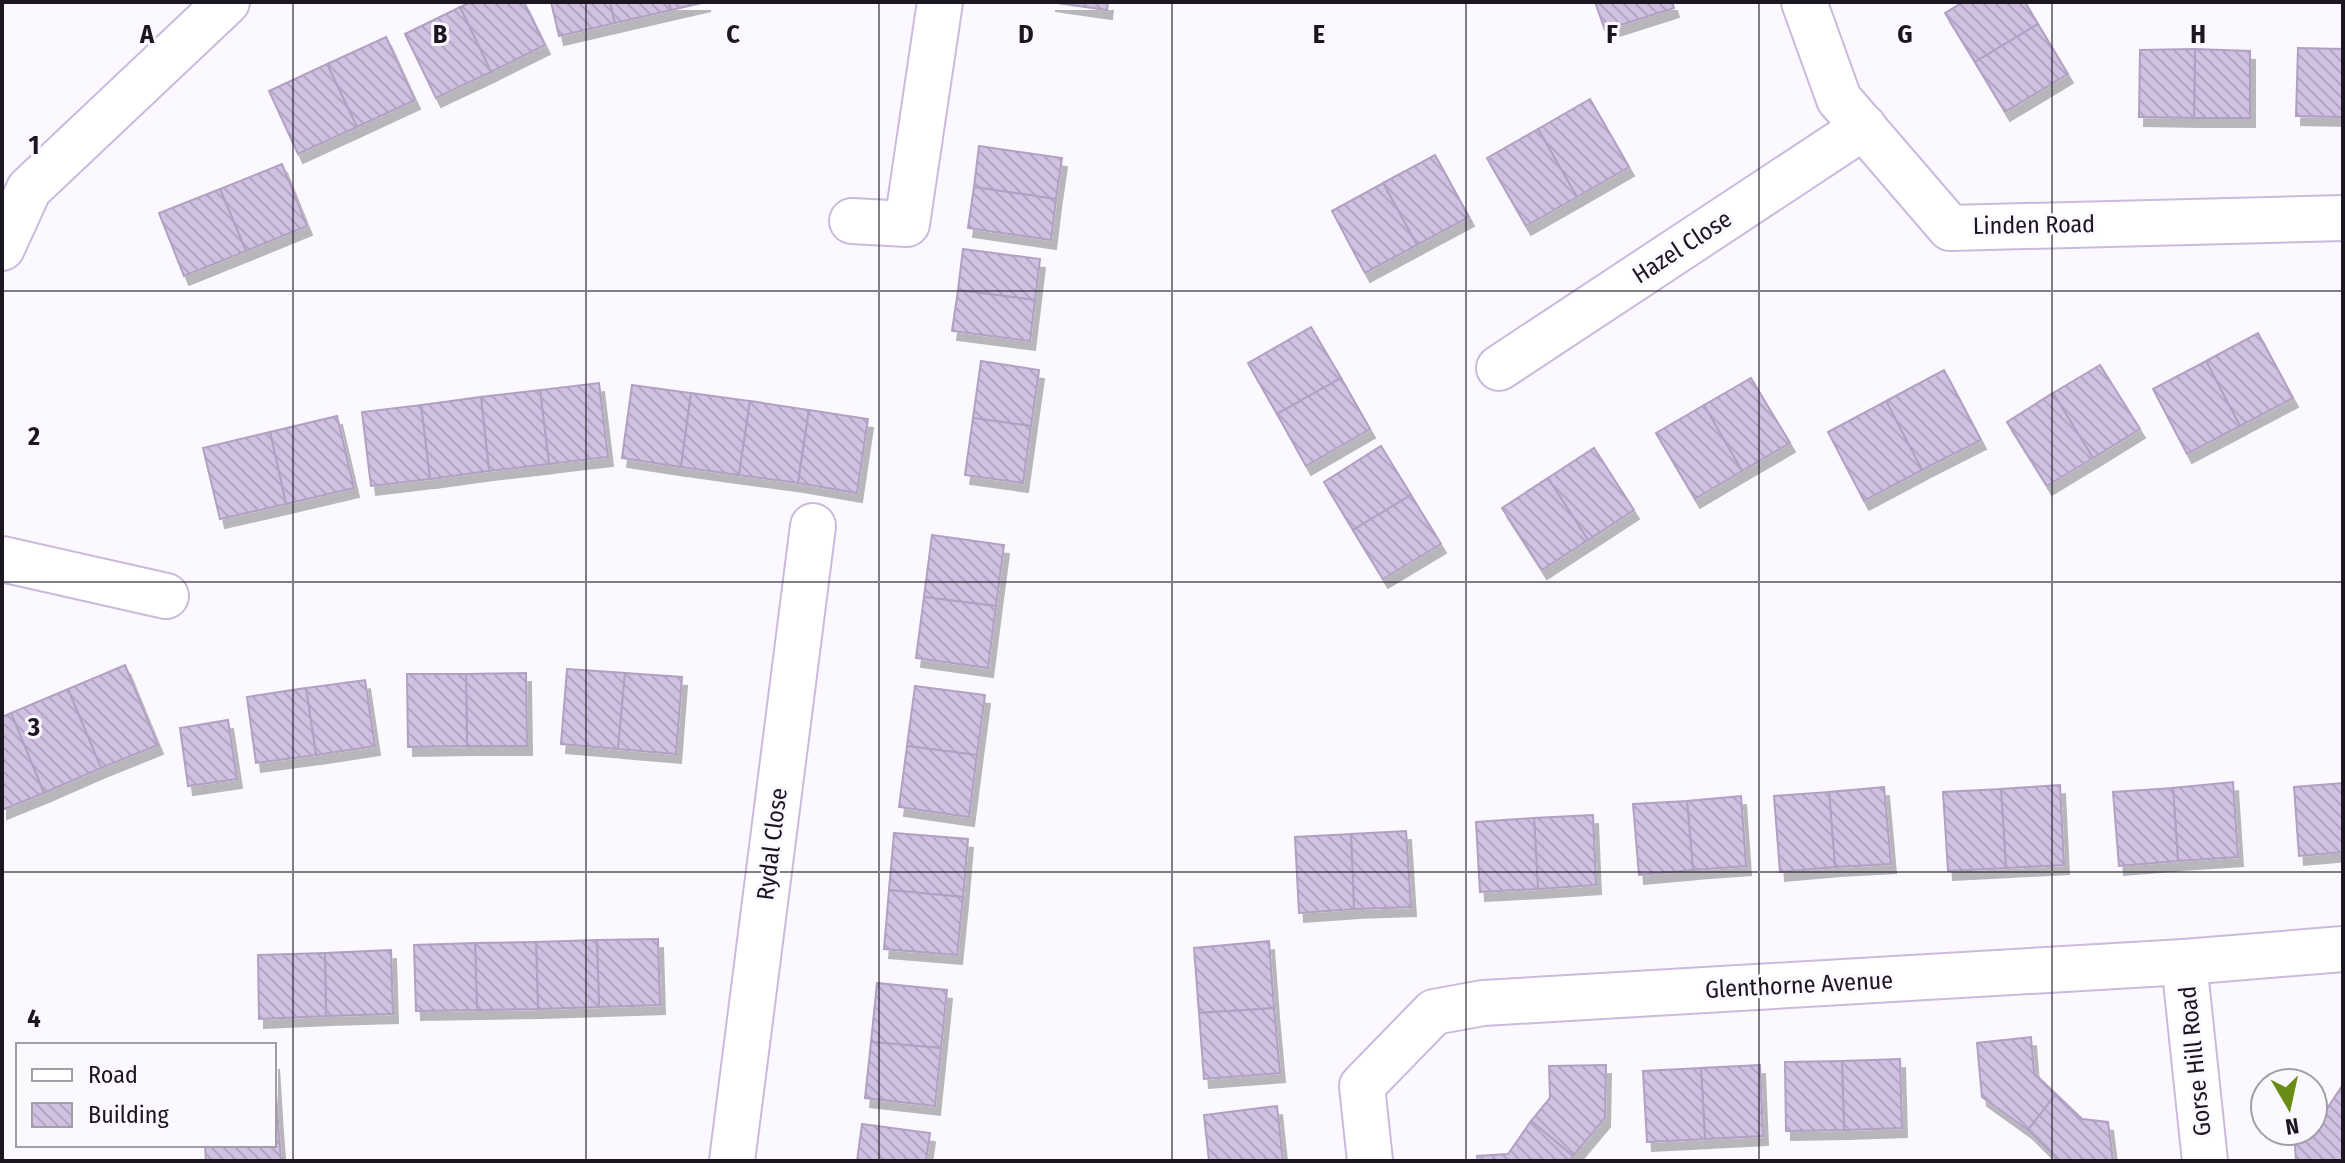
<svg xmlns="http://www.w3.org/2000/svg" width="2345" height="1163" viewBox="0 0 2345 1163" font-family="'Fira Sans Condensed',sans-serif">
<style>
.building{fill:url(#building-back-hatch);stroke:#b0a1c2;stroke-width:2;filter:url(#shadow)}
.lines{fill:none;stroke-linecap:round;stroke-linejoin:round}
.minor-casing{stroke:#cabbdc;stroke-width:48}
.minor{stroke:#fff;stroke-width:44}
.grid{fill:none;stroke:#1c1622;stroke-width:2;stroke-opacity:0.55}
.labels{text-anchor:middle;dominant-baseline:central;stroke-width:6;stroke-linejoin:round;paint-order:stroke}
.street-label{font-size:24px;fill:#1c1622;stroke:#fbf8ff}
.grid-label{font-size:26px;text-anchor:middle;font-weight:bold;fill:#1c1622;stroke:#fbf8ff;stroke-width:6;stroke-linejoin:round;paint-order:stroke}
</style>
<defs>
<pattern id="building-back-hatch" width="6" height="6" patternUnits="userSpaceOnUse" patternTransform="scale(2)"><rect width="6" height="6" fill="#d0c1e3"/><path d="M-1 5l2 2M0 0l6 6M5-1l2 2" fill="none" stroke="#b2a5c2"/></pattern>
<filter id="shadow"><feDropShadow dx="5" dy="9" stdDeviation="0" flood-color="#0004"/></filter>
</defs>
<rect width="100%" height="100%" fill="#fbf8ff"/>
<g class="building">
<path d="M471 2H524L545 45 491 72 460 7Z"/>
<path d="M551 2H610L615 23 559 36Z"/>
<path d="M610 2H669L671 10 615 23Z"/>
<path d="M669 2H706L671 10Z"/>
<path d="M1050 2H1108L1107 10Z"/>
<path d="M1595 2H1672L1674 8 1605 30Z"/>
<path d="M1963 2H2025L2038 24 1975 62 1945 13Z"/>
<path d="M460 7 491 72 436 98 405 34Z"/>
<path d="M2038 24 2068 74 2005 112 1975 62Z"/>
<path d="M386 37 415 100 357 127 327 64Z"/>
<path d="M2298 48 2343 49V117L2296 116Z"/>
<path d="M2195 49 2250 51V118H2194Z"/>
<path d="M2195 49 2194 118 2139 117 2140 50Z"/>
<path d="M327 64 357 127 298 154 269 91Z"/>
<path d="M1590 99 1629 167 1577 197 1538 129Z"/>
<path d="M1538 129 1577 197 1526 226 1487 158Z"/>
<path d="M979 146 1062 158 1056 199 974 187Z"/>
<path d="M1435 155 1469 217 1417 245 1383 183Z"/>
<path d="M282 164 307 226 246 251 220 189Z"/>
<path d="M1383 183 1417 245 1365 273 1332 211Z"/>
<path d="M974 187 1056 199 1051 240 968 228Z"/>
<path d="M220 189 246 251 184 276 159 213Z"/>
<path d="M963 249 1040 259 1035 300 958 290Z"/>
<path d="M958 290 1035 300 1030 341 952 331Z"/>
<path d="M1311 327 1341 378 1277 414 1248 363Z"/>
<path d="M2258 333 2293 398 2240 426 2206 361Z"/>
<path d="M981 361 1039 370 1031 426 973 418Z"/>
<path d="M2206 361 2240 426 2187 454 2153 389Z"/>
<path d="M2100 365 2140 429 2093 458 2053 393Z"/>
<path d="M1944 370 1981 440 1922 470 1886 401Z"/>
<path d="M1341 378 1370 429 1306 466 1277 414Z"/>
<path d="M1751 378 1790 443 1742 471 1704 405Z"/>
<path d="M599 383 608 457 549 464 540 390Z"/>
<path d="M632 385 691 393 681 467 622 458Z"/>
<path d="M540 390 549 464 489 471 481 397Z"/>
<path d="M691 393 750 401 739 475 681 467Z"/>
<path d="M2053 393 2093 458 2047 486 2007 422Z"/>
<path d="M481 397 489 471 430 479 421 405Z"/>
<path d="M750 401 809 410 798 483 739 475Z"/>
<path d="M1886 401 1922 470 1864 501 1828 432Z"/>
<path d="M421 405 430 479 371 486 362 412Z"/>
<path d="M1704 405 1742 471 1695 499 1656 433Z"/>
<path d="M809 410 868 419 857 493 798 483Z"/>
<path d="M337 416 354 488 286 504 270 432Z"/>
<path d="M973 418 1031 426 1023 483 965 475Z"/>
<path d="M270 432 286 504 220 519 203 448Z"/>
<path d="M1381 446 1411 495 1353 530 1324 482Z"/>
<path d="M1594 448 1634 510 1588 540 1548 478Z"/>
<path d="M1548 478 1588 540 1542 570 1502 508Z"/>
<path d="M1411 495 1441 544 1383 579 1353 530Z"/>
<path d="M932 535 1004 545 996 606 924 597Z"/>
<path d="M924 597 996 606 988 668 916 658Z"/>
<path d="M125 665 158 745 101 768 68 689Z"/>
<path d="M567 669 625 673 618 749 561 744Z"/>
<path d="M526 673 527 746H467L466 674Z"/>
<path d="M625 673 682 677 676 754 618 749Z"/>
<path d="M407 674H466L467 746 408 747Z"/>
<path d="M365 680 375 746 316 755 306 688Z"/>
<path d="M915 686 985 695 977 755 907 746Z"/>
<path d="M306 688 316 755 256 763 247 697Z"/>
<path d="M68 689 101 768 44 793 11 713Z"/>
<path d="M11 713 44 793 2 810V717Z"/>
<path d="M228 720 237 779 188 786 180 728Z"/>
<path d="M907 746 977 755 969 817 899 807Z"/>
<path d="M2233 782 2238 857 2178 861 2173 788Z"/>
<path d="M2343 783V852L2299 856 2294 787Z"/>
<path d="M2060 785 2064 865 2006 868 2001 789Z"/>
<path d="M1884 787 1891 864 1835 867 1829 792Z"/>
<path d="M2173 788 2178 861 2119 866 2113 792Z"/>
<path d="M2001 789 2006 868 1948 871 1943 792Z"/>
<path d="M1829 792 1835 867 1780 872 1774 796Z"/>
<path d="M1741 796 1746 866 1693 870 1687 801Z"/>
<path d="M1687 801 1693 870 1639 875 1633 804Z"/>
<path d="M1593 815 1596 885 1538 889 1534 818Z"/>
<path d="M1534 818 1538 889 1480 892 1476 822Z"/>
<path d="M1406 831 1411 907 1354 909 1351 834Z"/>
<path d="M894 833 968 839 963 897 889 890Z"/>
<path d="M1351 834 1354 909 1299 913 1295 837Z"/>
<path d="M889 890 963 897 957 955 884 949Z"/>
<path d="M658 939 660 1005 599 1007 597 940Z"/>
<path d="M597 940 599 1007 538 1009 536 942Z"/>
<path d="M1269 941 1274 1008 1199 1013 1194 948Z"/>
<path d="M536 942 538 1009 477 1010 475 943Z"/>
<path d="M475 943 477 1010 416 1011 414 945Z"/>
<path d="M391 950 393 1014 326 1016 325 953Z"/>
<path d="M325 953 326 1016 259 1019 258 955Z"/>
<path d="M877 983 947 990 941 1048 871 1042Z"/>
<path d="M1274 1008 1280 1073 1204 1079 1199 1013Z"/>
<path d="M2031 1037 2034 1073 2056 1094 2028 1130 1982 1097 1977 1043Z"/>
<path d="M871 1042 941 1048 935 1106 865 1098Z"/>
<path d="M1900 1059 1902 1128 1844 1130 1842 1061Z"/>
<path d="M274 1060 278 1124H274Z"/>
<path d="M1842 1061 1844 1130 1786 1131 1785 1062Z"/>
<path d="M1606 1065 1605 1118 1573 1156 1531 1121 1550 1098 1549 1066Z"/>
<path d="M1760 1065 1763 1136 1705 1139 1701 1068Z"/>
<path d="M1701 1068 1705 1139 1647 1142 1643 1071Z"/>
<path d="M2342 1086 2343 1161H2296L2294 1131H2313V1115L2324 1113Z"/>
<path d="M2056 1094 2082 1119 2108 1122 2113 1161H2059L2028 1130Z"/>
<path d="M1277 1106 1283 1161H1209L1204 1115Z"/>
<path d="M1531 1121 1573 1156 1569 1161H1478L1477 1156 1508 1154Z"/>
<path d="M274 1124H278L281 1161H206L205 1145H274Z"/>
<path d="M862 1124 930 1133 926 1161H857Z"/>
</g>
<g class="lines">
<defs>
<g id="minor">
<path d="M1804 2 1839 99 1950 228 2343 218"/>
<path d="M852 221 907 224 940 2"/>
<path d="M2 248 29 189 227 2"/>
<path d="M1499 368 1864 127"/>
<path d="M2 559 166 596"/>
<path d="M2184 962 2205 1161"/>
<path d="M732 1161 813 526"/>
<path d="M1370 1161 1362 1086 1434 1012 1483 1003 2184 962 2343 949"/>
</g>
</defs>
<use href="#minor" class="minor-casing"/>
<use href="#minor" class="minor"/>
</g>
<path class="grid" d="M293 2V1161M586 2V1161M879 2V1161M1172 2V1161M1466 2V1161M1759 2V1161M2052 2V1161M2 291H2343M2 582H2343M2 872H2343"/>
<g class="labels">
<g class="street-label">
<text transform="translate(2034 225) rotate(-1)">Linden Road</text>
<text transform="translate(1682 247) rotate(-33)">Hazel Close</text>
<text transform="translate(772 844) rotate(-83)">Rydal Close</text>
<text transform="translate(1799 985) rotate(-3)">Glenthorne Avenue</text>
<text transform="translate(2195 1061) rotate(-96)">Gorse Hill Road</text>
</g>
</g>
<g class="grid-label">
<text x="147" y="43">A</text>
<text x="440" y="43">B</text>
<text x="733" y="43">C</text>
<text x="1026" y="43">D</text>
<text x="1319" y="43">E</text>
<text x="1612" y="43">F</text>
<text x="1905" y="43">G</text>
<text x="2198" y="43">H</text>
<text x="34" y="154">1</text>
<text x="34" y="445">2</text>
<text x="34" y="736">3</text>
<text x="34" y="1027">4</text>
</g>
<rect width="2345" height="1163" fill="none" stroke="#1c1622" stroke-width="8"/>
<rect x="16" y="1043" width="260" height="104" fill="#fbf8ff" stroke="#a29ea7" stroke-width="2"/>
<rect x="32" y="1069" width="40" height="12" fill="#ffffff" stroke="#a29ea7" stroke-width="2"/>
<text x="88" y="1083" font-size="24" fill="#1c1622">Road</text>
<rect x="32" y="1103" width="40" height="24" fill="url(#building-back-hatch)" stroke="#a29ea7" stroke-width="2"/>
<text x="88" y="1123" font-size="24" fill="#1c1622">Building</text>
<g transform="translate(2289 1107) rotate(171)"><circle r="38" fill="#fbf8ff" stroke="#a29ea7" stroke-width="2"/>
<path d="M0-6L14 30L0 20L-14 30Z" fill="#698d15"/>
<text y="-12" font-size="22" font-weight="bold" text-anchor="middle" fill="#1c1622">N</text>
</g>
</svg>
